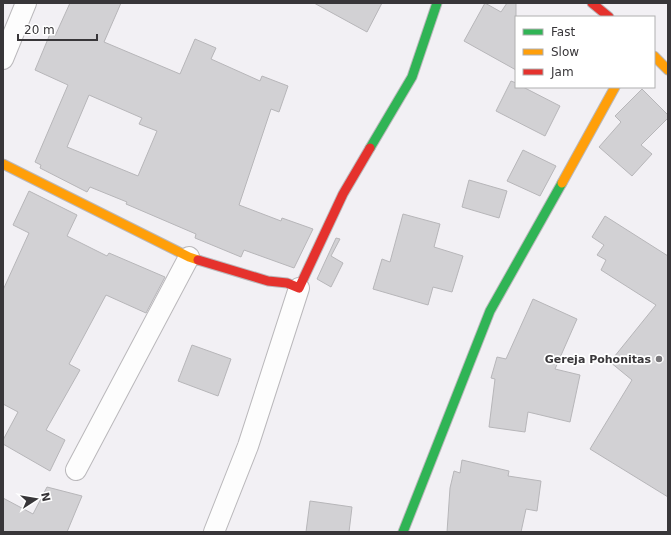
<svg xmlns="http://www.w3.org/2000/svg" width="671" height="535" viewBox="0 0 671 535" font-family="'DejaVu Sans',sans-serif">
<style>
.building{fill:#d2d1d4;stroke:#b7b6b9;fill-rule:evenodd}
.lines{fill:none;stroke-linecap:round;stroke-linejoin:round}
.street-casing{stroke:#bab8bb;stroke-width:22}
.fast-casing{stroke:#bab8bb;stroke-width:11}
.slow-casing{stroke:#bab8bb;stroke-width:11}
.jam-casing{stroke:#bab8bb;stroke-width:11}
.street{stroke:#fdfdfd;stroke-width:20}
.fast{stroke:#30b455;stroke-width:9}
.slow{stroke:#ff9f0a;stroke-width:9}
.jam{stroke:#e5322d;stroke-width:9}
.poi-dot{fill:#79777a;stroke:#fff;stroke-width:1.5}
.labels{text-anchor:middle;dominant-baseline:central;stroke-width:3.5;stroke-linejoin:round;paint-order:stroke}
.poi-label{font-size:11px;font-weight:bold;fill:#383639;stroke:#fff;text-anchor:end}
</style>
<rect width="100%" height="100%" fill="#f2f0f4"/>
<g class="building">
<path d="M70 3H121L104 42 180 74 195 39 216 48 211 59 260 81 262 76 288 86 279 112 271 109 239 205 281 221 282 218 313 229 294 268 244 250 241 257 195 238 196 234 126 204 127 202 90 187 87 192 40 168 41 165 35 162 68 85 35 70 50 34 55 36ZM89 95 142 118 139 124 157 131 138 176 67 147Z"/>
<path d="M314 3H382L367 32Z"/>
<path d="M485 3 501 12 507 3H516V70L464 41Z"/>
<path d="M511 81 516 83V87H523L560 106 545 136 496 111Z"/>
<path d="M642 89 668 115V118L641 145 652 154 632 176 599 147 621 122 615 116Z"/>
<path d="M523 150 556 166 540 196 507 181Z"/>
<path d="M469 180 507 191 499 218 462 207Z"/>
<path d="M29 191 77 215 67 236 107 256 109 253 165 277 146 313 106 295 69 364 80 370 46 430 65 440 50 471 3 444V440L18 412 3 404V290L29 233 13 225Z"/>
<path d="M403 214 440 224 434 247 463 256 452 292 433 287 428 305 373 289 382 259 390 262Z"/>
<path d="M605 216 668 256V497L590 449 632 380 610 362 656 305 601 270 606 260 597 255 604 245 592 237Z"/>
<path d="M336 238 340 239 331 256 343 263 331 287 317 279Z"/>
<path d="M533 299 577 319 555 369 580 375 570 422 528 412 525 432 489 427 495 379 491 378 497 357 506 359Z"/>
<path d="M192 345 231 359 218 396 178 381Z"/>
<path d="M462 460 509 471 508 476 541 481 537 511 526 509 521 532H447L450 488 454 471 460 473Z"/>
<path d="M47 487 82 496 67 532H3V498L33 514Z"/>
<path d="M310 501 352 507 349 532H306Z"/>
</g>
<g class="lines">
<defs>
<g id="street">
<path d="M3 59 26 3"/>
<path d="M76 470 189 257"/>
<path d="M214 532 248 446 299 288"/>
</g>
<g id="fast">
<path d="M370 148 412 77 437 3"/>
<path d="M403 532 490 311 562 183"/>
</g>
<g id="slow">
<path d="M654 56 668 70"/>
<path d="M3 164 189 257 198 260"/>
<path d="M562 183 615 87"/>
</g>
<g id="jam">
<path d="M592 3 609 17"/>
<path d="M198 260 268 281 287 283 299 288 343 194 370 148"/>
</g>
</defs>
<use href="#street" class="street-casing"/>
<use href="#fast" class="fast-casing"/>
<use href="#slow" class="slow-casing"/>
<use href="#jam" class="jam-casing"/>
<use href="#street" class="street"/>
<use href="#fast" class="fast"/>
<use href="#slow" class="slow"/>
<use href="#jam" class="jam"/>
</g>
<circle class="poi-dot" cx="659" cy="359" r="4"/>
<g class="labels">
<g class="poi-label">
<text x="651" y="359">Gereja Pohonitas</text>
</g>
</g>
<rect width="671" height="535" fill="none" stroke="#383639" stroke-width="8"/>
<rect x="515" y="16" width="140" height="72" fill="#ffffff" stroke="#afafb0"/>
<rect x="523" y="29" width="20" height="6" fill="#30b455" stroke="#afafb0"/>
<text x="551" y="36" font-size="12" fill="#383639">Fast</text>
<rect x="523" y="49" width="20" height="6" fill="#ff9f0a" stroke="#afafb0"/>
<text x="551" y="56" font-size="12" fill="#383639">Slow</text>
<rect x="523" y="69" width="20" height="6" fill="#e5322d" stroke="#afafb0"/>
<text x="551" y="76" font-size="12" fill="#383639">Jam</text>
<g transform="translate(36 499) rotate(78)" stroke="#ffffff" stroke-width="3" paint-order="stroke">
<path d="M0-3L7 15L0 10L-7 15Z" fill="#383639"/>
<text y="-6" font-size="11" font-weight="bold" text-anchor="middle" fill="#383639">N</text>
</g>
<path d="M18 34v6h79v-6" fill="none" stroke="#383639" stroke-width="2"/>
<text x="24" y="34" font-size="12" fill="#383639" stroke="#ffffff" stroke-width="3" paint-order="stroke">20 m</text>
</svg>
